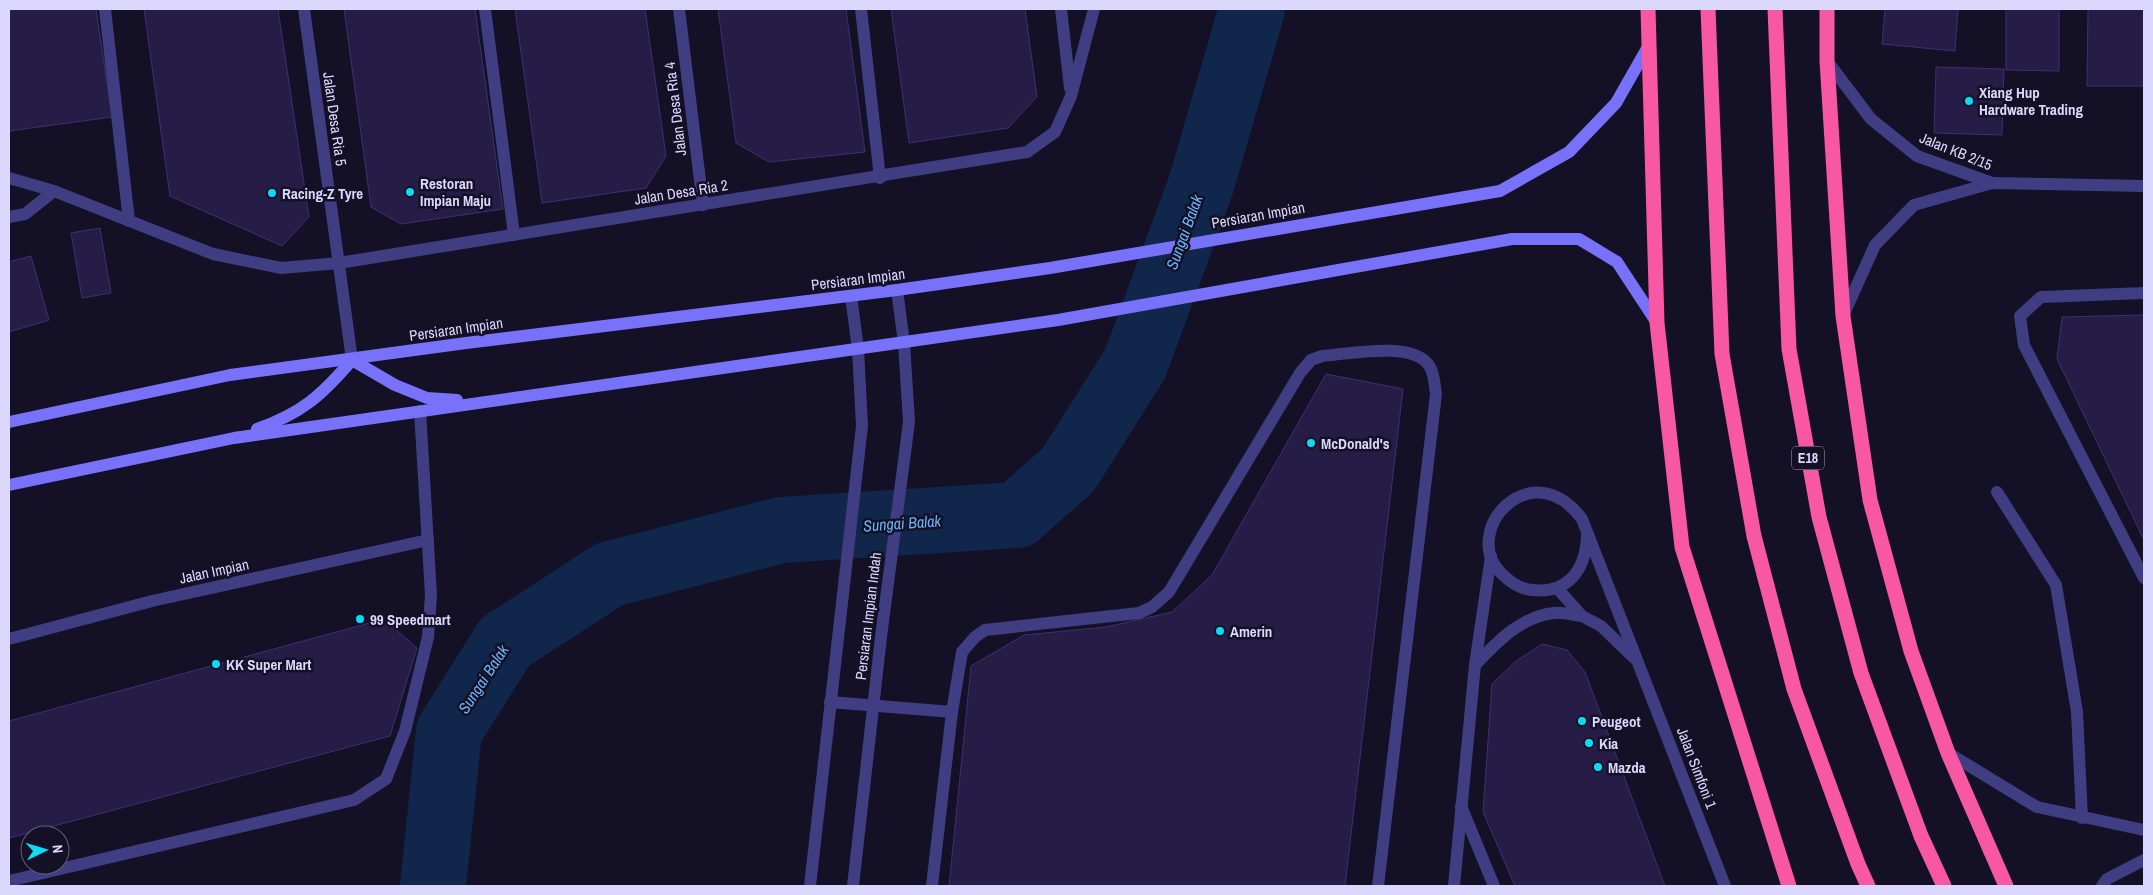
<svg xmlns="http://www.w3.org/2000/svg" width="2153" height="895" viewBox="0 0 2153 895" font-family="'Archivo Narrow',sans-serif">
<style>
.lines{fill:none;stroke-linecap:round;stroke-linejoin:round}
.river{stroke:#10264a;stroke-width:66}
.building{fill:#261d46;stroke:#3e3072}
.lane{stroke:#413d83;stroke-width:12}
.street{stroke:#413d83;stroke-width:12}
.secondary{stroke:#7772f9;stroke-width:12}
.highway{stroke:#f857a3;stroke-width:15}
.poi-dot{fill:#0bdcf5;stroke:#141026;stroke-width:2}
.labels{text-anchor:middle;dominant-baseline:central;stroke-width:5;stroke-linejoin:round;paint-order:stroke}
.shield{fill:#141026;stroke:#a09bbc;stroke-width:1}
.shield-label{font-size:14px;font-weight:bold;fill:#dcd7fd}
.poi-label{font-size:15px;font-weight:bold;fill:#dcd7fd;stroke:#141026;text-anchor:start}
.street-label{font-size:15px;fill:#dcd7fd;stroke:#141026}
.water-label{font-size:16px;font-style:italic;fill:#69b5f9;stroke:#141026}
</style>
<rect width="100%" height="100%" fill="#141026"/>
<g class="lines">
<path class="river" d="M433 886 449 731 505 642 610 574 782 530 1017 515 1068 470 1135 364 1201 185 1252 9"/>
</g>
<g class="building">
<path d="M9 9H96L112 117 9 131Z"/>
<path d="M144 9H278L309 217 282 246 170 196Z"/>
<path d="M344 9H475L503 209 401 224 371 207Z"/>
<path d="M515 9H645L666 156 646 188 542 203Z"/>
<path d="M718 9H846L865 152 769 162 736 143Z"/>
<path d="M891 9H1025L1037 97 1008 128 909 143Z"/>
<path d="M1885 9H1958L1955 51 1882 44Z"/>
<path d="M2006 9H2059V71L2006 70Z"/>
<path d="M2088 9H2144V86H2087Z"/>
<path d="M1936 67 2004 69 2002 135 1934 133Z"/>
<path d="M100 228 111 293 82 298 71 233Z"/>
<path d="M31 256 49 320 9 332V262Z"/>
<path d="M2144 315V540L2057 359 2062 317Z"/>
<path d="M1326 374 1403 389 1345 886H949L971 666 1024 635 1106 627 1172 612 1212 575Z"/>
<path d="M384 619 417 648 390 736 9 838V721Z"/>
<path d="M1542 644 1567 650 1585 672 1665 886H1515L1483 812 1492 684 1515 662Z"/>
</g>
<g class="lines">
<g class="lane">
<path d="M105 9 129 221"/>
<path d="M485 9 514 235"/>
<path d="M861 9 880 178"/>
<path d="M2144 293 2041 297 2020 316 2024 345 2144 578"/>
<path d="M1997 492 2056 585 2077 712 2082 818"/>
<path d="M1587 535C1586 569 1569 594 1532 590 1520 589 1511 583 1502 574 1458 531 1532 451 1582 519L1725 886"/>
<path d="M1557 588 1582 616 1601 626 1634 658"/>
<path d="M1475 665C1496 643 1521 616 1554 613 1563 612 1573 615 1582 616"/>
<path d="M830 702 952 712"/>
<path d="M1948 753 2037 807 2144 830"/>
<path d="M1461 806 1494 886"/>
<path d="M9 881 354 800 386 779"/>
<path d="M932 886 952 712 962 652 975 637 985 630 1139 613 1152 607 1169 592 1300 373 1311 360 1322 356C1349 354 1415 340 1430 367 1434 374 1435 386 1436 394L1378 886"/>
<path d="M1454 886 1475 665 1491 556"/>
<path d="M2102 886 2107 879 2144 860"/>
</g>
<g class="street">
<path d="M304 9 352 360"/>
<path d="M679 9 703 205"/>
<path d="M1061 9 1070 88"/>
<path d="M1827 61 1871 119 1917 156 1992 183"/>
<path d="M9 178 54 191 213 254 281 268 339 263 1027 152 1055 132 1071 96 1094 9"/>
<path d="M9 217 25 214 54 191"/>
<path d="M1843 316 1875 245 1914 205 1992 183 2144 186"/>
<path d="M9 639 152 601 428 540"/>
<path d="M386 779 405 731 428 637 431 595 420 411"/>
<path d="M810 886 862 426 858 349 851 296"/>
<path d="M853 886 881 637 909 422 904 343 897 290"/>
</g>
<g class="secondary">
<path d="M352 360 395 385 427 398 457 400"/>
<path d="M9 422 230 375 466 343 897 290 1050 268 1500 191 1569 152 1616 103 1649 45"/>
<path d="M257 429C302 413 321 396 352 360"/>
<path d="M9 485 234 438 1058 320 1512 239H1579L1617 262 1657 323"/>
</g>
<g class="highway">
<path d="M1648 9 1657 323 1682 547 1789 886"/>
<path d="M1708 9 1722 354 1754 536 1794 689 1858 864 1868 886"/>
<path d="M1775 9 1789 349 1819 517 1861 673 1921 836 1944 886"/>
<path d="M1827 9V61L1843 316 1870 500 1911 651 1948 753 2006 886"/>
</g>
</g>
<g class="poi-dot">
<circle cx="1969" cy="101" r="5"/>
<circle cx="410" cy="192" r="5"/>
<circle cx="272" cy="193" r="5"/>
<circle cx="1311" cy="443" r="5"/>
<circle cx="360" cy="619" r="5"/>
<circle cx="1220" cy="631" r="5"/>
<circle cx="216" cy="664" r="5"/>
<circle cx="1582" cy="721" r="5"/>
<circle cx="1589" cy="743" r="5"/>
<circle cx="1598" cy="767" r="5"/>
</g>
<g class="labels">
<rect class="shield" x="1792" y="446.5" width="32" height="23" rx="4"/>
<g class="shield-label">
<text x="1808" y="458">E18</text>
</g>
<g class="poi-label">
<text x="1979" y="92">Xiang Hup<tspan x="1979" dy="17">Hardware Trading</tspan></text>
<text x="420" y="183">Restoran<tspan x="420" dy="17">Impian Maju</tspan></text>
<text x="282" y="193">Racing-Z Tyre</text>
<text x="1321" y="443">McDonald's</text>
<text x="370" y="619">99 Speedmart</text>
<text x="1230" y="631">Amerin</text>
<text x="226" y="664">KK Super Mart</text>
<text x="1592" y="721">Peugeot</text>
<text x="1599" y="743">Kia</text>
<text x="1608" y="767">Mazda</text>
</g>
<g class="street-label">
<text transform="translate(675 109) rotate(-97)">Jalan Desa Ria 4</text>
<text transform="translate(335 119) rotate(82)">Jalan Desa Ria 5</text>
<text transform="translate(1956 151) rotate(22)">Jalan KB 2/15</text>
<text transform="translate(681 192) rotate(-9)">Jalan Desa Ria 2</text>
<text transform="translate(1258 215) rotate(-10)">Persiaran Impian</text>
<text transform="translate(858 279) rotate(-7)">Persiaran Impian</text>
<text transform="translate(456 329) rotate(-8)">Persiaran Impian</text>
<text transform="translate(214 571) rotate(-12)">Jalan Impian</text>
<text transform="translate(868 616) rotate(-83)">Persiaran Impian Indah</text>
<text transform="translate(1697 768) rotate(69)">Jalan Simfoni 1</text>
</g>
<g class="water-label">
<text transform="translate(1184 232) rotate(-70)">Sungai Balak</text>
<text transform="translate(902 523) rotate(-4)">Sungai Balak</text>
<text transform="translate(483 679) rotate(-57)">Sungai Balak</text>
</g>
</g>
<rect width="2153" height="895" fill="none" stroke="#dcd7fd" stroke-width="20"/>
<g transform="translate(45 850) rotate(85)"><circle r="24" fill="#141026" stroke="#64607c"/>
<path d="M0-4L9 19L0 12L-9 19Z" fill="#0bdcf5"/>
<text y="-8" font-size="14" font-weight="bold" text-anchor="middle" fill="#dcd7fd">N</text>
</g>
</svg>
